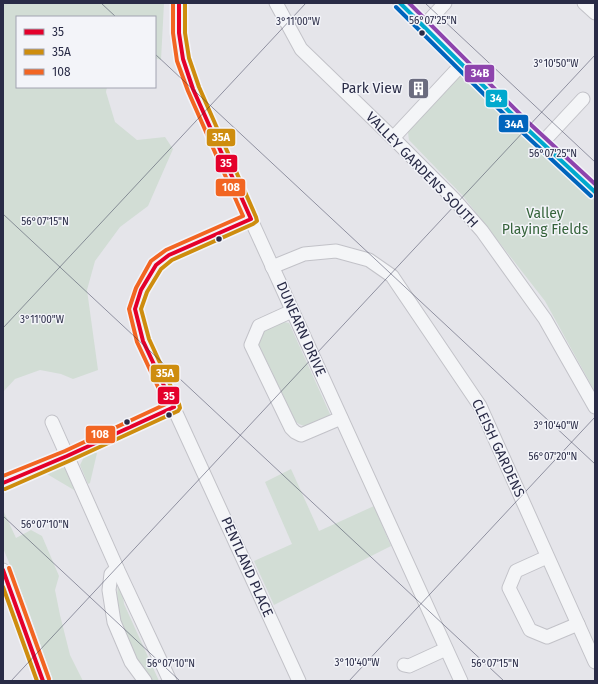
<svg xmlns="http://www.w3.org/2000/svg" width="598" height="684" viewBox="0 0 598 684" font-family="'Fira Sans',sans-serif">
<style>
.green{fill:#d2ddd5}
.lines{fill:none;stroke-linecap:round;stroke-linejoin:round}
.minor-casing{stroke:#c2c2c8;stroke-width:15}
.minor{stroke:#f4f5f7;stroke-width:13}
.bus-1-casing{stroke:#f3f4f9;stroke-width:7}
.bus-2-casing{stroke:#f3f4f9;stroke-width:7}
.bus-3-casing{stroke:#f3f4f9;stroke-width:7}
.bus-4-casing{stroke:#f3f4f9;stroke-width:7}
.bus-5-casing{stroke:#f3f4f9;stroke-width:7}
.bus-6-casing{stroke:#f3f4f9;stroke-width:7}
.bus-1{stroke:#e4002b;stroke-width:4}
.bus-2{stroke:#ce8d0e;stroke-width:4}
.bus-3{stroke:#f26522;stroke-width:4}
.bus-4{stroke:#00a9ce;stroke-width:4}
.bus-5{stroke:#0065bd;stroke-width:4}
.bus-6{stroke:#8e44ad;stroke-width:4}
.ticks{fill:none;stroke:#292b46;stroke-width:1;stroke-opacity:0.45}
.bus-dot{fill:#292b46;stroke:#f3f4f9;stroke-width:1.5}
.labels{text-anchor:middle;dominant-baseline:central;stroke-width:3;stroke-linejoin:round;paint-order:stroke}
.poi-label{font-size:14px;fill:#292b46;stroke:#f3f4f9;text-anchor:end}
.street-label{font-size:14px;fill:#292b46;stroke:#f3f4f9}
.park-label{font-size:14px;fill:#35633a;stroke:#f3f4f9}
.ticks-label{font-size:10px;text-anchor:middle;fill:#292b46;stroke:#f3f4f9;stroke-width:3;stroke-linejoin:round;paint-order:stroke}
.line-badge{stroke:#f3f4f9;stroke-width:1.5}
.badge-label{font-size:11px;text-anchor:middle;font-weight:bold;fill:#fff}
</style>
<rect width="100%" height="100%" fill="#e5e5ea"/>
<g class="green">
<path d="M3 3H164L161 60 155 58V17H17V87H107L106 92 115 122 137 140 165 137 173 149 148 206 120 227 95 261 87 290 98 370 73 379 61 374 40 370 15 379 3 392Z"/>
<path d="M457 75 468 76 534 144 595 199V392L545 301 463 196 409 140 408 133 410 126Z"/>
<path d="M284 322 289 323 330 414 329 418C317 424 308 431 296 422L258 343 261 331Z"/>
<path d="M95 452 97 453 90 483 88 484 80 465 84 457Z"/>
<path d="M60 467 65 468 68 471 76 490H74L47 474V473Z"/>
<path d="M291 469 319 531 374 506 391 546 274 605 254 561 292 544 265 482Z"/>
<path d="M3 510 16 538 31 530 42 536 59 576 55 590 60 615 70 655 83 681H53L27 606 3 548Z"/>
<path d="M118 580 123 595 124 604 159 681H150L134 660 118 621 117 600Z"/>
</g>
<g class="lines">
<defs>
<g id="minor">
<path d="M179 3V33L183 59 193 89 252 222 461 681"/>
<path d="M276 3 301 49 393 138 454 199 482 231 545 319 595 407"/>
<path d="M400 3 525 127 595 192"/>
<path d="M584 3 595 13"/>
<path d="M423 27 445 3"/>
<path d="M393 138 462 64"/>
<path d="M542 143 583 99"/>
<path d="M251 219 169 255 156 265 141 290 135 309 143 341 299 681"/>
<path d="M272 267 304 254 336 251 369 260 392 276 480 406 595 662"/>
<path d="M292 311 259 326 251 345 291 428 295 432 301 435 341 418"/>
<path d="M52 422 117 568 170 681"/>
<path d="M3 483 67 456 174 407"/>
<path d="M547 557 516 571 509 588 530 630 547 637 578 624"/>
<path d="M117 568 111 574 109 590 114 622 131 662 145 681"/>
<path d="M3 570 24 626 43 681"/>
<path d="M404 665 409 666 446 649"/>
</g>
</defs>
<use href="#minor" class="minor-casing"/>
<use href="#minor" class="minor"/>
<defs>
<g id="bus-1">
<path d="M3 483 67 456 174 407 143 341 135 309 141 290 156 265 169 255 251 219 193 89 183 59 179 33V3"/>
<path d="M3 570 43 681"/>
</g>
<g id="bus-2">
<path d="M5 489 69 461 178 411 180 408 179 404 149 339 141 309 147 292 161 269 172 260 253 224 257 221 256 217 199 87 189 58 185 33V3"/>
<path d="M3 587 37 681"/>
</g>
<g id="bus-3">
<path d="M3 476 65 451 166 404 137 342 129 309 136 288 151 261 166 250 243 216 188 91 177 61 173 33V3"/>
<path d="M9 568 49 679"/>
</g>
<path id="bus-4" d="M400 3 525 127 595 192"/>
<path id="bus-5" d="M396 7 521 131 591 196"/>
<path id="bus-6" d="M409 3 529 123 595 184"/>
</defs>
<use href="#bus-1" class="bus-1-casing"/>
<use href="#bus-2" class="bus-2-casing"/>
<use href="#bus-3" class="bus-3-casing"/>
<use href="#bus-4" class="bus-4-casing"/>
<use href="#bus-5" class="bus-5-casing"/>
<use href="#bus-6" class="bus-6-casing"/>
<use href="#bus-1" class="bus-1"/>
<use href="#bus-2" class="bus-2"/>
<use href="#bus-3" class="bus-3"/>
<use href="#bus-4" class="bus-4"/>
<use href="#bus-5" class="bus-5"/>
<use href="#bus-6" class="bus-6"/>
</g>
<path class="ticks" d="M101 3 116 17M425 3 595 162M155 54 595 464M3 214 504 681M3 328 306 3M3 516 180 681M11 681 595 55M349 681 595 417"/>
<defs>
<symbol id="building-square" viewBox="-11 -11 22 22"><rect x="-9" y="-9" width="18" height="18" rx="4" fill="#6b6c7f" stroke="#f3f4f9"/><path d="M-4-6H4V6H1V3H-1V6H-4ZM-2.5-4.3h1.7v1.8h-1.7ZM.8-4.3h1.7v1.8H.8ZM-2.5-1h1.7V.8h-1.7ZM.8-1h1.7V.8H.8Z" fill="#fff"/></symbol>
</defs>
<g fill-rule="evenodd">
<use href="#building-square" x="406" y="76" width="25" height="25"/>
</g>
<g class="bus-dot">
<circle cx="422" cy="33" r="3.5"/>
<circle cx="219" cy="239" r="3.5"/>
<circle cx="169" cy="415" r="3.5"/>
<circle cx="127" cy="422" r="3.5"/>
</g>
<g class="labels">
<g class="poi-label">
<text x="402" y="88">Park View</text>
</g>
<g class="street-label">
<text transform="translate(422 170) rotate(46)">VALLEY GARDENS SOUTH</text>
<text transform="translate(301 329) rotate(66)">DUNEARN DRIVE</text>
<text transform="translate(498 448) rotate(65)">CLEISH GARDENS</text>
<text transform="translate(247 567) rotate(66)">PENTLAND PLACE</text>
</g>
<g class="park-label">
<text x="545" y="213">Valley<tspan x="545" dy="16">Playing Fields</tspan></text>
</g>
</g>
<g class="ticks-label">
<text x="433" y="24">56°07'25"N</text>
<text x="298" y="25">3°11'00"W</text>
<text x="556" y="67">3°10'50"W</text>
<text x="553" y="157">56°07'25"N</text>
<text x="45" y="225">56°07'15"N</text>
<text x="42" y="323">3°11'00"W</text>
<text x="556" y="429">3°10'40"W</text>
<text x="553" y="460">56°07'20"N</text>
<text x="45" y="528">56°07'10"N</text>
<text x="357" y="666">3°10'40"W</text>
<text x="171" y="667">56°07'10"N</text>
<text x="495" y="667">56°07'15"N</text>
</g>
<g class="line-badge">
<rect x="464" y="64" width="31" height="19" rx="4" fill="#8e44ad"/>
<rect x="485" y="89" width="23" height="19" rx="4" fill="#00a9ce"/>
<rect x="498" y="114" width="31" height="19" rx="4" fill="#0065bd"/>
<rect x="206" y="128" width="30" height="19" rx="4" fill="#ce8d0e"/>
<rect x="215" y="154" width="23" height="19" rx="4" fill="#e4002b"/>
<rect x="215" y="178" width="31" height="19" rx="4" fill="#f26522"/>
<rect x="150" y="364" width="30" height="19" rx="4" fill="#ce8d0e"/>
<rect x="157" y="386" width="23" height="19" rx="4" fill="#e4002b"/>
<rect x="85" y="425" width="31" height="19" rx="4" fill="#f26522"/>
</g>
<g class="badge-label">
<text x="480" y="77">34B</text>
<text x="496" y="102">34</text>
<text x="514" y="128">34A</text>
<text x="221" y="141">35A</text>
<text x="226" y="167">35</text>
<text x="231" y="191">108</text>
<text x="165" y="377">35A</text>
<text x="169" y="400">35</text>
<text x="100" y="438">108</text>
</g>
<rect width="598" height="684" fill="none" stroke="#292b46" stroke-width="8"/>
<rect x="16" y="16" width="140" height="72" fill="#f3f4f9" stroke="#a2a4b1"/>
<rect x="24" y="29" width="20" height="6" fill="#e4002b" stroke="#a2a4b1"/>
<text x="52" y="36" font-size="12" fill="#292b46">35</text>
<rect x="24" y="49" width="20" height="6" fill="#ce8d0e" stroke="#a2a4b1"/>
<text x="52" y="56" font-size="12" fill="#292b46">35A</text>
<rect x="24" y="69" width="20" height="6" fill="#f26522" stroke="#a2a4b1"/>
<text x="52" y="76" font-size="12" fill="#292b46">108</text>
</svg>
